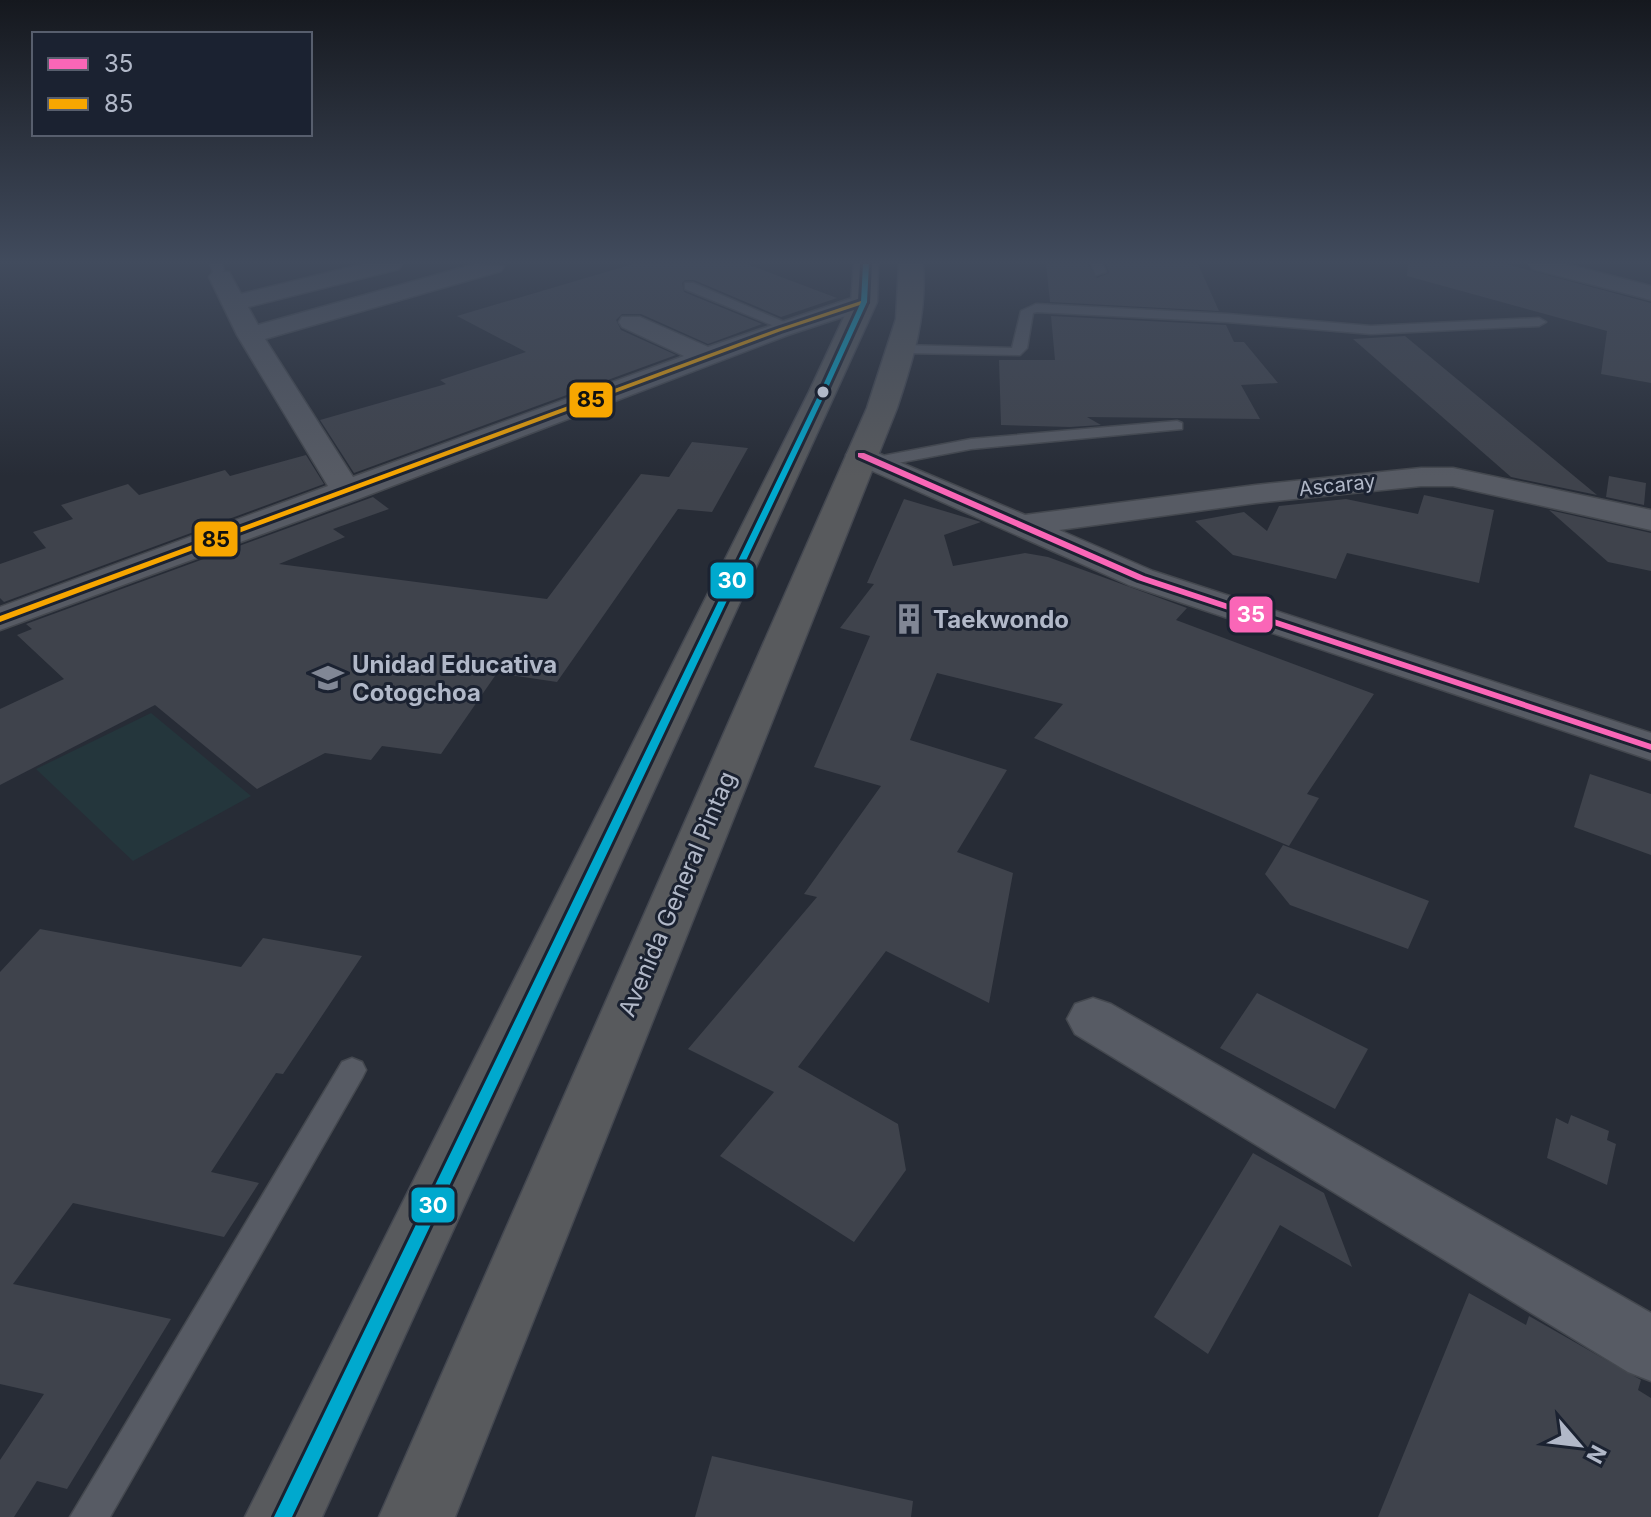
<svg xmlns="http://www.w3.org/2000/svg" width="1651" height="1517" viewBox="0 0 1651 1517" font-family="Inter,sans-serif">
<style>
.green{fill:#24363c}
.building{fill:#3f434c}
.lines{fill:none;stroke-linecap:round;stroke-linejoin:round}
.lane-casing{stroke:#44484f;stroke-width:3}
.street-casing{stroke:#44484f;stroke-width:3}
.highway-casing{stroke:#444851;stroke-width:3}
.lane{fill:#575b64;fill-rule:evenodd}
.street{fill:#575b64;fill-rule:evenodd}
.highway{fill:#585a5d;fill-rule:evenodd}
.bus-1-casing{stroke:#1b2231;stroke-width:6}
.bus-2-casing{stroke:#1b2231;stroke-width:6}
.bus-3-casing{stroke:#1b2231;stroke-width:6}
.bus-1{fill:#fa66b7;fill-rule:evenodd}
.bus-2{fill:#f7a600;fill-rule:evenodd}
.bus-3{fill:#00a9ce;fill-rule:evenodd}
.bus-dot{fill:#b1b8c8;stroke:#1b2231;stroke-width:3}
.labels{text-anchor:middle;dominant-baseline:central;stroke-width:6;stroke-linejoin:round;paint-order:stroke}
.far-street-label{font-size:20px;fill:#b1b8c8;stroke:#1b2231}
.poi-label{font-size:24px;font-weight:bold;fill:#b1b8c8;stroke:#1b2231;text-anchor:start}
.street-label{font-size:24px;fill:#b1b8c8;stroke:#1b2231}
.line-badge{stroke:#1b2231;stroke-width:3}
.badge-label{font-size:22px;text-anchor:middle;font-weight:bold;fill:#fff}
.pale-badge-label{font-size:22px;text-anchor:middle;font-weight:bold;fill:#111}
</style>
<rect width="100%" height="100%" fill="#272c36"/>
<path class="green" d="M151 713 251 796 133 861 36 769Z"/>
<g class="building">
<path d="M633 264H747L837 298 781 317 694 280H685L682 283 684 292 762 324 708 344 641 314H622L616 320 621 330 676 355 354 473 320 420 446 384 440 380 526 352 457 316Z"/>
<path d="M1046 264H1088L1097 278 1109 273 1106 264H1198L1219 311 1050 302Z"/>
<path d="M1408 264H1506L1651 303V383L1601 374 1607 331 1407 276Z"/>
<path d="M1051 316 1226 325 1234 342H1244L1278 383 1241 385 1260 419 1087 417 1101 425 1070 427 1001 425 999 360H1055Z"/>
<path d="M1405 336 1597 495 1511 477 1353 339Z"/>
<path d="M692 442 748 448 712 512 678 509 557 682 497 673 441 754 382 746 371 760 325 753 257 789 155 705 0 785V709L64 679 17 635 32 629 26 624 373 497 389 509 333 529 345 537 279 564 547 599 641 474 669 477Z"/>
<path d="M306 455 324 484 4 602 0 598V564L46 548 33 532 73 519 61 505 128 484 139 495 225 470 230 476Z"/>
<path d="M1609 476 1646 483 1644 505 1606 497Z"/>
<path d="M1424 495 1494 510 1479 583 1347 553 1336 579 1233 555 1195 521 1244 512 1267 531 1279 506 1346 499 1418 514Z"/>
<path d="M904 499 981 522 944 535 953 566 1025 553 1048 557 1187 608 1176 620 1374 694 1307 794 1319 798 1289 846 1034 738 1063 704 937 673 910 740 1007 770 957 852 1013 873 989 1003 886 951 798 1067 898 1124 906 1170 854 1242 720 1156 774 1092 688 1049 817 897 804 894 881 786 814 767 870 636 840 628 874 584 867 583Z"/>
<path d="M1549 510 1651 533V571L1608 562Z"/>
<path d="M1590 774 1651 794V855L1574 827Z"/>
<path d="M1283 845 1429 901 1408 949 1290 905 1265 874Z"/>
<path d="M40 929 241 967 263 938 362 956 283 1074 276 1073 211 1172 259 1183 224 1237 73 1203 13 1284 171 1319 67 1489 37 1481 14 1517H0V1460L44 1394 0 1384V972Z"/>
<path d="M1257 993 1368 1049 1335 1109 1220 1048Z"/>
<path d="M1571 1115 1609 1131 1607 1140 1616 1144 1607 1185 1547 1158 1556 1118 1568 1124Z"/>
<path d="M1253 1153 1324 1193 1352 1267 1280 1225 1208 1354 1154 1317Z"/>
<path d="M1469 1293 1526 1325 1529 1316 1641 1380 1638 1390 1651 1398V1517H1378Z"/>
<path d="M712 1456 913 1501 911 1517H695Z"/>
</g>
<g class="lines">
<defs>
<g id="lane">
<path d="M210 264H222L224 271 214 274Z"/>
<path d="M1091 264H1103L1106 272 1096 275Z"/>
<path d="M685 283H693L796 327 784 330 685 289Z"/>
<path d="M1036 304 1227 314 1371 326 1539 318 1546 322 1539 326 1371 334 1227 322 1037 312 1033 313 1027 348 1020 355 903 353 896 349 903 345 1012 348 1021 311Z"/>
<path d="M1177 421 1182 423V429L971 449 877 467 869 462 877 457 971 439Z"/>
<path d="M352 1058 362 1062 366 1070 362 1078 110 1517H70L342 1062Z"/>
</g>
<g id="street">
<path d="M363 264H402L399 269 248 307 258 325 475 264 504 266 501 271 265 339 353 477 684 356 622 327 619 322 622 317H640L708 347 855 297H873L876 302 873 307 788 335 358 499 0 630V607L328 486 237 335 209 277 213 272H229L241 294Z"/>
<path d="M1529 264H1566L1651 286V300L1532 269Z"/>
<path d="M861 446 1025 515 1256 485 1421 468H1453L1651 510V530L1453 486H1421L1256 503 1059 530 1153 571 1651 733V760L1129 585 850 461 846 455 850 449Z"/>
<path d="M1093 998 1111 1004 1651 1313V1381L1628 1372 1075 1034 1067 1019 1075 1004Z"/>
</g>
<g id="highway">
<path d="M854 264H878L877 302 322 1517H245L809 392 851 302Z"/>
<path d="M899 264H923C927 315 913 360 897 408L455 1517H379L867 408 896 319Z"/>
</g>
</defs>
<use href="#lane" class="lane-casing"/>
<use href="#street" class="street-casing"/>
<use href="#highway" class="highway-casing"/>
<use href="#lane" class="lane"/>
<use href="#street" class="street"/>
<use href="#highway" class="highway"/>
<defs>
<path id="bus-1" d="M858 453H864L1144 576 1651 744V750L1138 580 858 457Z"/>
<path id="bus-2" d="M864 300 867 302 866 303 781 331 0 622V616L777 329Z"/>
<path id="bus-3" d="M863 264H869L867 302 826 392 292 1517H274L820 392 861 302Z"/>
</defs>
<use href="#bus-1" class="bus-1-casing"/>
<use href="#bus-2" class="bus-2-casing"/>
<use href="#bus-3" class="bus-3-casing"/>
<use href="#bus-1" class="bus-1"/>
<use href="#bus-2" class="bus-2"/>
<use href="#bus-3" class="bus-3"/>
</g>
<linearGradient id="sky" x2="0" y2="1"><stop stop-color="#15181e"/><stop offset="0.55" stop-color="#414b5d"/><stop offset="1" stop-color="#414b5d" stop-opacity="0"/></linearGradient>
<rect width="1651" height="476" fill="url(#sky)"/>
<defs>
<symbol id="building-bare" viewBox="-9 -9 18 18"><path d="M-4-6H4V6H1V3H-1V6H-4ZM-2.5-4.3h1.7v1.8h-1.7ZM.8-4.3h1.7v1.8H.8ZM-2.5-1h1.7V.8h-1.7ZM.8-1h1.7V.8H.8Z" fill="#818795" stroke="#1b2231" stroke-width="2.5" paint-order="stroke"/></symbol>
<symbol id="school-bare" viewBox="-9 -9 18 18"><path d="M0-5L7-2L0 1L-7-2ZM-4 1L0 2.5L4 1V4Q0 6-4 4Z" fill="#818795" stroke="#1b2231" stroke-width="2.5" paint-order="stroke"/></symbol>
</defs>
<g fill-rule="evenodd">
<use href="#building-bare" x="887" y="597" width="44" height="44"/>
<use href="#school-bare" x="306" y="656" width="44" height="44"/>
</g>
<circle class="bus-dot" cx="823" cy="392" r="7"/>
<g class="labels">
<g class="far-street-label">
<text transform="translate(1337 485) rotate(-6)">Ascaray</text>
</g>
<g class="poi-label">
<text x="933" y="619">Taekwondo</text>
<text x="352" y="664">Unidad Educativa<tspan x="352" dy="28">Cotogchoa</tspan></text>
</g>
<g class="street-label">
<text transform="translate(677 894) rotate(-67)">Avenida General Pintag</text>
</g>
</g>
<g class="line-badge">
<rect x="568" y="381" width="46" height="38" rx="8" fill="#f7a600"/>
<rect x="193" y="520" width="46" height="38" rx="8" fill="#f7a600"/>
<rect x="709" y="561" width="46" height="39" rx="8" fill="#00a9ce"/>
<rect x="1228" y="595" width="46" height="39" rx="8" fill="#fa66b7"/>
<rect x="410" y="1186" width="46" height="38" rx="8" fill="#00a9ce"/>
</g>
<g class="badge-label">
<text x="732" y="588">30</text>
<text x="1251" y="622">35</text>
<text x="433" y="1213">30</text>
</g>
<g class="pale-badge-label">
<text x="591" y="407">85</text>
<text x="216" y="547">85</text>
</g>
<rect x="32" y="32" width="280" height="104" fill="#1b2231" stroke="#575e6d" stroke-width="2"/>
<rect x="48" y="58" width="40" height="12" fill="#fa66b7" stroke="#575e6d" stroke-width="2"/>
<text x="104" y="72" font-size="24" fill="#b1b8c8">35</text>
<rect x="48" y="98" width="40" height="12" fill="#f7a600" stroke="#575e6d" stroke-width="2"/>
<text x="104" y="112" font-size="24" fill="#b1b8c8">85</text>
<g transform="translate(1579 1445) rotate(118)" stroke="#1b2231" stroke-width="6" paint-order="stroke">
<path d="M0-6L14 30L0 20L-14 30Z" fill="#b1b8c8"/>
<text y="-12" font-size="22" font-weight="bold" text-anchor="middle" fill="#b1b8c8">N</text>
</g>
</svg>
